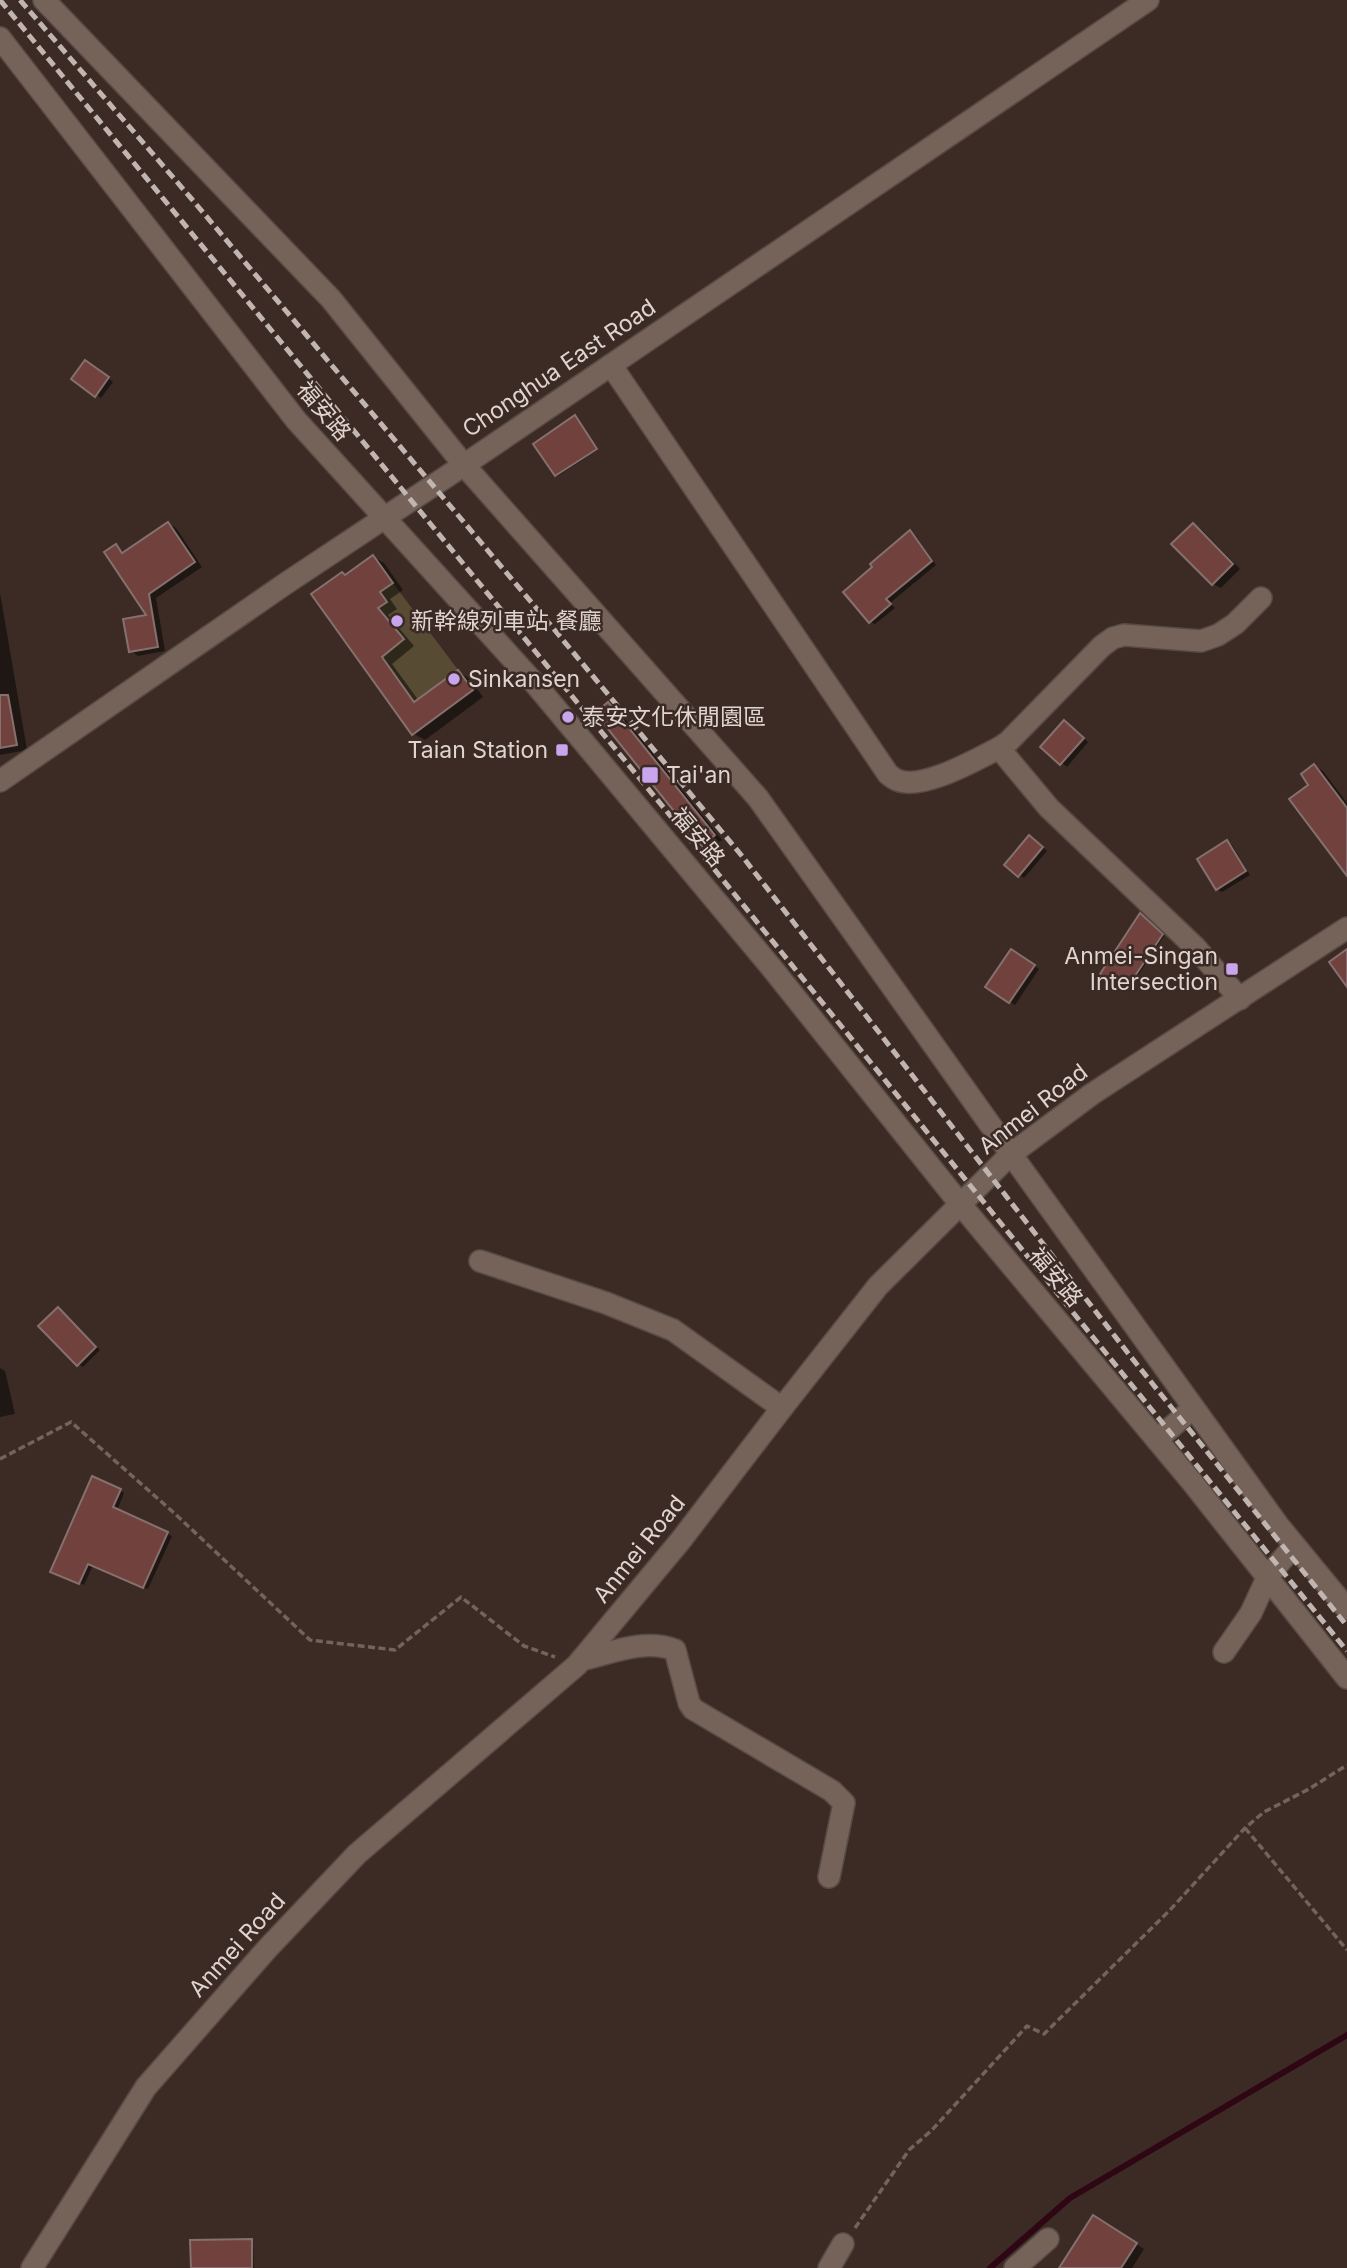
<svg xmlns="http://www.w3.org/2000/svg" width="1347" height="2268" viewBox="0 0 1347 2268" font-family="Inter,'Noto Sans TC',sans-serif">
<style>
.green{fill:#574b33}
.shadow{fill:#0007}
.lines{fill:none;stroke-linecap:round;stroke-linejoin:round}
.stream{stroke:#2f0613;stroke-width:6}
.building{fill:#71423d;stroke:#85706e;stroke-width:2}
.minor-casing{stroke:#574a44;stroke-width:24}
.path{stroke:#71635d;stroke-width:3.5;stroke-dasharray:7 3.5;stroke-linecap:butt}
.minor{stroke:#75635a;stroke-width:21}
.rail{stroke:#c1b5b1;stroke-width:5;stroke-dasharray:10 5;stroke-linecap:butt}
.poi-dot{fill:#c9a5ee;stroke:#3b2b24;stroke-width:2.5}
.labels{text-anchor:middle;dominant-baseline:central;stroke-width:5;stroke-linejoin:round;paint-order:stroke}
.street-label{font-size:23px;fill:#dfd4d0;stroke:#3b2b24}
.poi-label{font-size:23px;fill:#dfd4d0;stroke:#3b2b24;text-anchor:start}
</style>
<rect width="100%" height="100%" fill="#3b2b24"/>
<path class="green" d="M393 583 458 670 414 702 352 616 372 613 386 602 380 592Z"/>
<g class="shadow">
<path d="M91 365 113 382 101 398 74 379Z"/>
<path d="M577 418 598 450 558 476 536 444Z"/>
<path d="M169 524 176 528 202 567 156 598 165 651 138 656 131 651 149 616 116 546 126 553Z"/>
<path d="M1193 525 1202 530 1240 569 1221 588 1213 584Z"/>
<path d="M910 532 915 535 936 565 890 603 895 608 875 624 870 622Z"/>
<path d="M373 557 384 563 403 590 390 599 397 609 388 615 414 646 392 664 419 701 458 672 469 678 483 697 425 740 414 734 346 576Z"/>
<path d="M0 593 27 750 0 755Z"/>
<path d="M609 705 617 709 722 840 711 849 703 844Z"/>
<path d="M1069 725 1088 742 1067 767 1043 747Z"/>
<path d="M1314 766 1323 771 1347 803V873L1310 785Z"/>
<path d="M1035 840 1047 851 1024 878 1019 875Z"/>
<path d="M1227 842 1232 845 1250 875 1222 892 1217 889Z"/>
<path d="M1142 916 1164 936 1128 991 1102 973Z"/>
<path d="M1011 951 1039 969 1015 1005 987 987Z"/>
<path d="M58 1309 100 1350 83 1367 78 1364Z"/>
<path d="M0 1368 5 1371 15 1414 0 1417Z"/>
<path d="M120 1490 124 1493 117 1511 172 1536 148 1589 93 1565 84 1585 57 1573Z"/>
<path d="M1093 2217 1144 2249 1132 2268H1061Z"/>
<path d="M251 2241 253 2242 254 2268H192Z"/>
</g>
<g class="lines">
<path class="stream" d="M990 2268 1070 2198 1347 2035"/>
</g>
<g class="building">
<path d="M85 360 109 377 95 397 71 379Z"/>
<path d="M575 415 597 449 555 476 533 444Z"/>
<path d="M168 522 195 562 149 594 158 647 129 652 123 619 146 615 104 552 116 544 122 553Z"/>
<path d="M1193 523 1233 564 1212 585 1171 544Z"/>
<path d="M910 530 932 561 886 599 891 604 869 623 843 592 872 567 870 564Z"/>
<path d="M373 555 393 583 380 592 387 602 378 608 404 639 382 657 414 702 458 670 473 690 412 735 311 594 342 572 345 575Z"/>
<path d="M0 695H8L17 745 0 748Z"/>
<path d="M608 702 715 835 702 846 595 713Z"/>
<path d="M1064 720 1084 738 1060 765 1040 747Z"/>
<path d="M1314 764 1347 808V876L1289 799 1308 785 1301 774Z"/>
<path d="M1029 835 1043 847 1018 877 1004 865Z"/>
<path d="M1227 840 1246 871 1216 890 1197 859Z"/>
<path d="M1140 913 1163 934 1125 991 1100 974Z"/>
<path d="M1011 949 1035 965 1009 1003 985 987Z"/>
<path d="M1347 949V987L1329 962Z"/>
<path d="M58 1307 96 1347 77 1366 38 1326Z"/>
<path d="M92 1476 121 1489 113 1507 168 1532 143 1588 88 1564 79 1584 50 1572Z"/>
<path d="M1093 2215 1137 2243 1121 2268H1059Z"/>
<path d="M252 2239V2268H191L190 2240Z"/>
</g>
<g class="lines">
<defs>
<g id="minor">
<path d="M44 0 331 299 464 465 758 798 1011 1154 1278 1525 1347 1609"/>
<path d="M0 38 296 420 537 686 771 967 961 1205 1192 1482 1347 1678"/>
<path d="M611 365 888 774C891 776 894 779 897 780 922 791 977 759 999 748L1008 742 1102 646 1113 638 1124 635 1201 641 1218 635 1235 624 1261 598"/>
<path d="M999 748 1049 808 1196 948 1240 999"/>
<path d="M0 781 285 584 464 465 1148 0"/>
<path d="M480 1261 606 1303 673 1330 782 1408"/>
<path d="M1157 1440 1193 1408"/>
<path d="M1224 1652 1251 1613 1268 1576 1294 1546"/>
<path d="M581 1660C611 1653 645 1638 675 1650L689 1703 693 1709 832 1791 844 1803 829 1877"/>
<path d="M32 2268 146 2087 267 1949 357 1854 577 1665 681 1540 782 1408 878 1286 1011 1154 1092 1094 1347 928"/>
<path d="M829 2268 843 2244"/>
<path d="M1015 2268 1048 2239"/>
</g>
</defs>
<use href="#minor" class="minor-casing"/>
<g class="path">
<path d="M0 1459 71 1422 173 1512 310 1640 395 1650 461 1597 524 1646 555 1657"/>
<path d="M1245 1828 1347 1950"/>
<path d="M855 2228 909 2150 931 2131 1027 2026 1044 2034 1170 1910 1245 1828 1264 1812 1309 1789 1347 1765"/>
</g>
<use href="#minor" class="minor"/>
<g class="rail">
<path d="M0 0 719 875 1347 1651"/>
<path d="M20 0 190 197 548 622 742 856 1131 1357 1347 1626"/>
</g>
</g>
<g class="poi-dot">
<circle cx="397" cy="621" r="7"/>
<circle cx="454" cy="679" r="7"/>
<circle cx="568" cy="717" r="7"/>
<rect x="555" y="743" width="14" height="14" rx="3.5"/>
<rect x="641" y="766" width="18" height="18" rx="3.5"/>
<rect x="1225" y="962" width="14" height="14" rx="3.5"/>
</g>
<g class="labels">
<g class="street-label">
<text transform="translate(559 368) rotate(-34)">Chonghua East Road</text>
<text transform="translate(324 411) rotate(50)">福安路</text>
<text transform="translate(698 837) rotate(50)">福安路</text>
<text transform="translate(1033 1109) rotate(-38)">Anmei Road</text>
<text transform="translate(1056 1277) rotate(50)">福安路</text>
<text transform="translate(639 1549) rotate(-51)">Anmei Road</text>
<text transform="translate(237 1945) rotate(-48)">Anmei Road</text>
</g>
<g class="poi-label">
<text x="411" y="621">新幹線列車站 餐廳</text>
<text x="468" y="679">Sinkansen</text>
<text x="582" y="717">泰安文化休閒園區</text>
<text x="548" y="750" text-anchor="end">Taian Station</text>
<text x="666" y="775">Tai'an</text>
<text x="1218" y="956" text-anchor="end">Anmei-Singan<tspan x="1218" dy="26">Intersection</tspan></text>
</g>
</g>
</svg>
